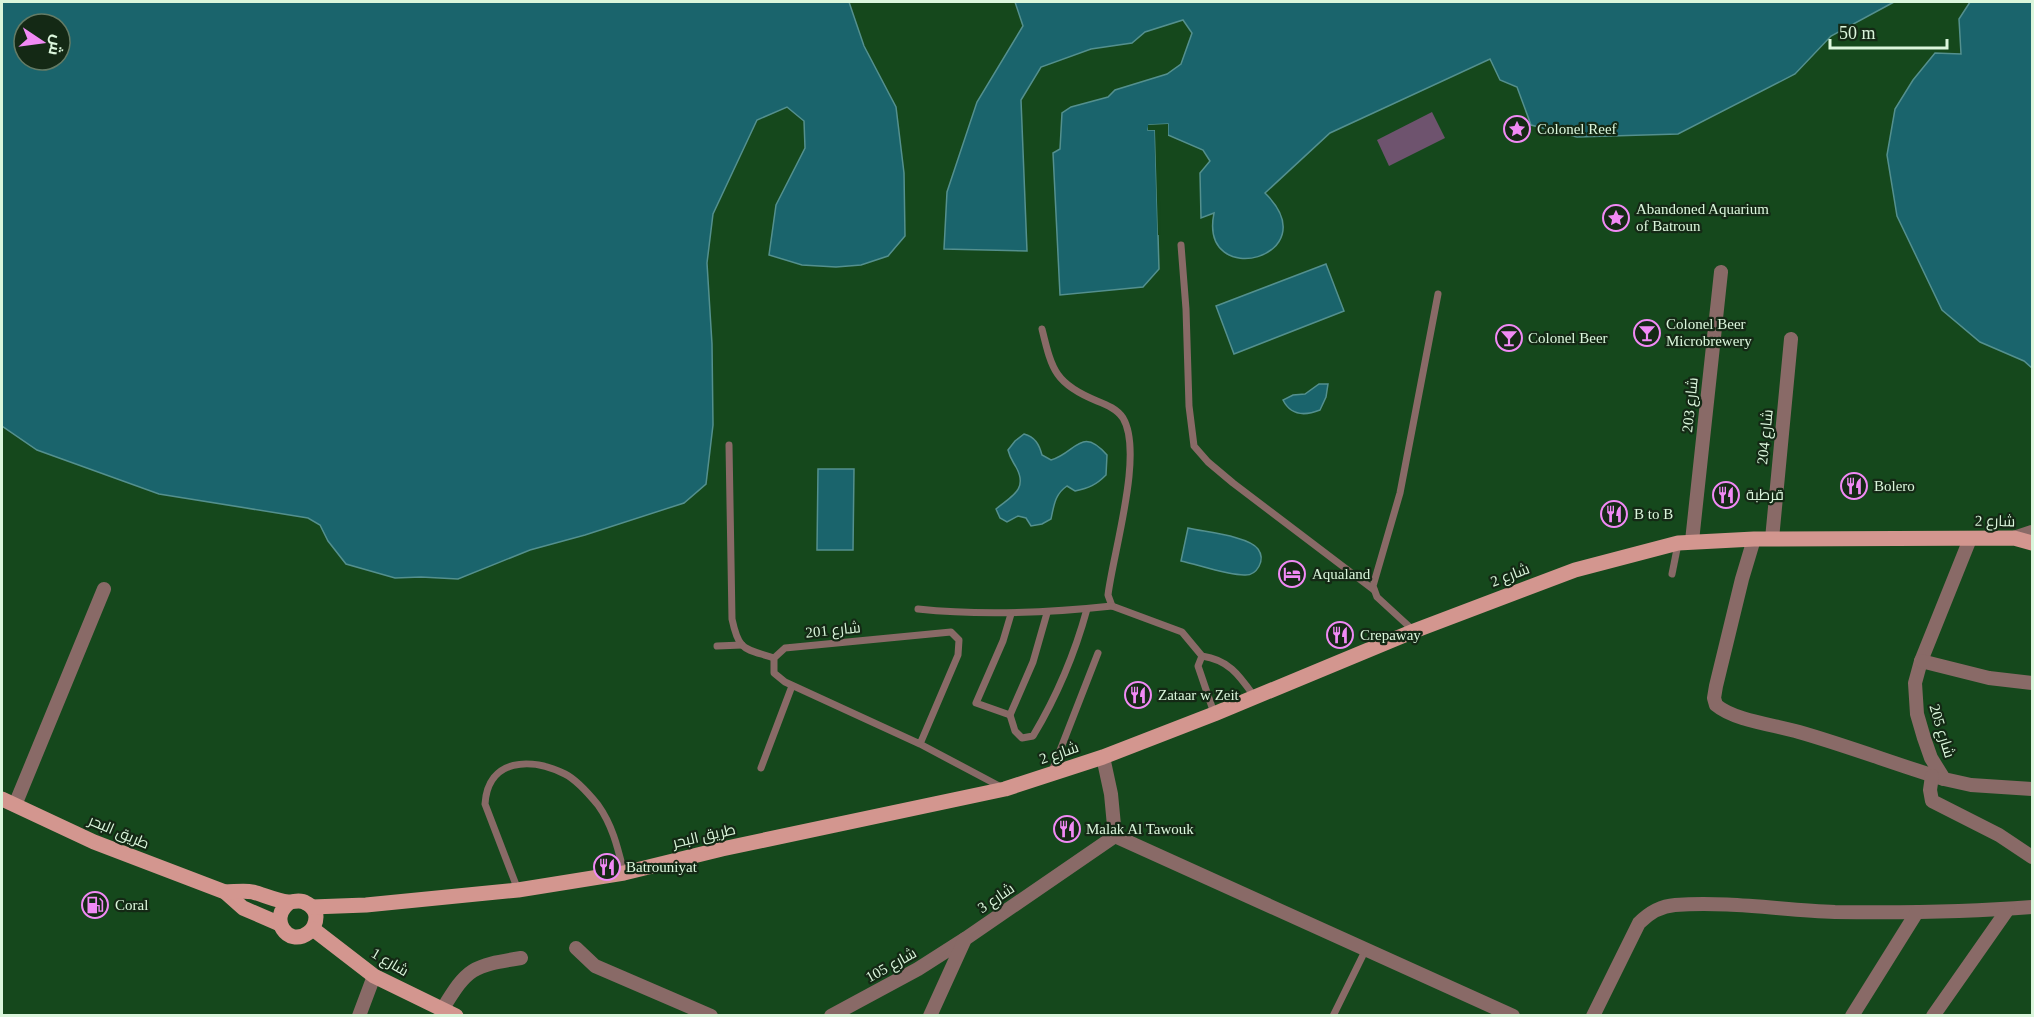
<svg xmlns="http://www.w3.org/2000/svg" width="2034" height="1017" viewBox="0 0 2034 1017" font-family="'Times New Roman',Cairo,serif">
<style>
.green{fill:#6e536e}
.water{fill:#1a646c;stroke:#54908e;stroke-width:1.5;fill-rule:evenodd}
.pier{fill:#15481c}
.lines{fill:none;stroke-linecap:round;stroke-linejoin:round}
.service{stroke:#896a67;stroke-width:7}
.minor{stroke:#896a67;stroke-width:14}
.primary{stroke:#d3968f;stroke-width:15}
.labels{text-anchor:middle;dominant-baseline:central;stroke-width:4.5;stroke-linejoin:round;paint-order:stroke}
.poi-label{font-size:15px;fill:#dbf6dc;stroke:#142915;text-anchor:start}
.street-label{font-size:15px;fill:#dbf6dc;stroke:#142915}
</style>
<rect width="100%" height="100%" fill="#15481c"/>
<path class="green" d="M1432 112 1445 138 1389 166 1377 140Z"/>
<g class="water">
<path d="M2 2H849L864 46 896 107 904 173 905 236 888 256 861 265 836 267 802 265 769 255 776 205 805 148 804 121 787 107 757 120 713 214 707 263 712 344 713 425 706 484 684 503 585 535 530 550 458 579 421 577 395 578 346 564 328 541 320 525 308 518 159 494 37 450 2 426ZM24 24H60V60H24Z"/>
<path d="M1015 2H1894L1831 36 1795 74 1678 134 1577 137 1531 125 1517 87 1500 80 1490 59 1330 133 1265 193C1330 257 1198 292 1214 213L1201 218 1200 173 1210 161 1203 150 1168 135V124L1149 125 1148 130H1155L1159 269 1143 287 1060 295 1053 153 1060 149 1062 113 1071 107 1108 97 1115 90 1167 74 1181 64 1192 33 1183 20 1145 32 1132 43 1091 49 1041 67 1021 100 1027 251 944 249 947 192 977 102 1023 26Z"/>
<path d="M1970 2H2032V368L2024 361 1980 342 1942 310 1897 216 1887 155 1895 109 1913 80 1935 53 1961 54 1959 19Z"/>
<path d="M1326 264 1344 311 1234 354 1216 306Z"/>
<path d="M1319 384H1328L1326 397 1320 410C1305 416 1291 416 1283 400L1293 395 1305 394Z"/>
<path d="M1024 434C1035 437 1039 444 1042 455L1051 460C1076 453 1081 425 1107 455L1106 475C1096 485 1089 488 1075 491L1067 486C1055 494 1054 505 1051 519L1042 524 1031 526 1026 518 1018 516 1007 522 1000 518 996 509C1010 497 1029 490 1016 467 1012 460 1010 458 1008 450L1015 441Z"/>
<path d="M818 469H854L853 550H817Z"/>
<path d="M1188 528C1204 532 1249 536 1258 549 1266 560 1257 576 1244 575 1227 575 1199 565 1181 561Z"/>
</g>
<path class="pier" d="M1168 124V139L1165 136V127H1156L1158 130 1161 235H1158L1155 130H1148V125Z"/>
<g class="lines">
<g class="service">
<path d="M1181 245 1186 309 1189 406 1194 446 1208 462 1233 483 1374 590"/>
<path d="M1042 329C1052 370 1055 384 1097 401 1107 405 1117 409 1123 418 1144 453 1113 553 1108 595L1112 606 1182 632 1202 656C1229 660 1239 675 1254 696"/>
<path d="M729 445 732 619C739 652 744 648 774 658"/>
<path d="M1672 574 1678 544"/>
<path d="M918 609C984 616 1047 613 1112 606"/>
<path d="M1011 614 1003 641 976 703 1010 715 1033 662 1047 613"/>
<path d="M1414 631 1377 597 1373 586 1400 493 1438 294"/>
<path d="M717 646 742 645"/>
<path d="M1202 656 1198 666 1214 713"/>
<path d="M1010 715 1015 731 1022 738 1033 736C1057 696 1075 653 1087 609"/>
<path d="M920 744 958 655 959 640 951 632 785 648 774 658V673L785 682 920 744 1003 788"/>
<path d="M761 768 792 686"/>
<path d="M1052 771 1098 653"/>
<path d="M518 890 485 804C488 758 531 757 565 774 577 780 589 794 598 805 613 826 618 849 624 873"/>
<path d="M1333 1016 1366 949"/>
</g>
<g class="minor">
<path d="M2014 538 2032 532"/>
<path d="M1754 539 1742 579 1716 686 1714 698 1716 705C1735 721 1776 725 1799 732 1848 746 1895 764 1944 779"/>
<path d="M1772 539 1791 339"/>
<path d="M1970 539 1921 661 1915 683 1917 714 1924 738 1931 758 1944 779 1971 785 2032 789"/>
<path d="M1692 541 1721 272"/>
<path d="M1921 661 1989 678 2032 683"/>
<path d="M1103 757 1111 794 1115 836"/>
<path d="M1932 776 1930 790 1932 801 1999 835 2032 857"/>
<path d="M15 805 104 589"/>
<path d="M1115 836 1513 1016"/>
<path d="M576 948 595 966 711 1016"/>
<path d="M442 1010C468 967 472 966 521 958"/>
<path d="M359 1016 374 976"/>
<path d="M831 1016 918 969 965 939"/>
<path d="M930 1016 965 939 1115 836"/>
<path d="M1593 1016 1639 923C1649 913 1660 906 1675 905 1728 901 1782 910 1835 912 1901 913 1967 912 2032 907"/>
<path d="M1852 1016 1917 912"/>
<path d="M1933 1016 2008 909"/>
</g>
<g class="primary">
<path d="M2 799 94 842 225 892 243 908 280 924"/>
<path d="M225 892C234 892 244 890 253 892 264 895 277 901 288 902 295 902 300 899 306 903 311 905 316 911 316 917 316 923 313 930 308 933 288 948 267 918 290 902"/>
<path d="M312 907 366 905 518 890 624 873 722 849 1005 789 1103 757 1214 714 1414 631 1575 570 1678 543 1754 539 2014 538 2032 543"/>
<path d="M313 929 374 976 456 1016"/>
</g>
</g>
<defs>
<symbol id="sight-ring" viewBox="-11 -11 22 22"><circle r="9.5" fill="#142915" stroke="#f18af5" stroke-width="1.5"/><path d="M0-6L1.8-2.2L6-1.7L2.9 1.2L3.7 5.4L0 3.3L-3.7 5.4L-2.9 1.2L-6-1.7L-1.8-2.2Z" fill="#f18af5"/></symbol>
<symbol id="bar-ring" viewBox="-11 -11 22 22"><circle r="9.5" fill="#142915" stroke="#f18af5" stroke-width="1.5"/><path d="M-6-5H6L.8 .8V4.5H3.5V6h-7V4.5H-.8V.8Z" fill="#f18af5"/></symbol>
<symbol id="restaurant-ring" viewBox="-11 -11 22 22"><circle r="9.5" fill="#142915" stroke="#f18af5" stroke-width="1.5"/><path d="M-5-6h1v4h1v-4h1v4h1v-4h1v5L-1.5 .5V6h-2V.5L-5-1ZM5-6V6H3V1.5H1.5Q1.5-4 5-6Z" fill="#f18af5"/></symbol>
<symbol id="hotel-ring" viewBox="-11 -11 22 22"><circle r="9.5" fill="#142915" stroke="#f18af5" stroke-width="1.5"/><path d="M-6-4.5h1.5V1H6V5H4.5V3h-9V5H-6ZM-4 0a1.8 1.8 0 1 1 3.6 0ZM.5 0V-2.5h3Q6-2.5 6 0Z" fill="#f18af5"/></symbol>
<symbol id="fuel-ring" viewBox="-11 -11 22 22"><circle r="9.5" fill="#142915" stroke="#f18af5" stroke-width="1.5"/><path d="M-5.5-6h7V0h2V4h1.3V-2.5L3-4.5l.8-.8L6-3V5H2.5V1h-1V6h-7ZM-4.2-4.7v3.2H.2V-4.7Z" fill="#f18af5"/></symbol>
</defs>
<g fill-rule="evenodd">
<use href="#sight-ring" x="1502" y="114" width="30" height="30"/>
<use href="#sight-ring" x="1601" y="203" width="30" height="30"/>
<use href="#bar-ring" x="1632" y="318" width="30" height="30"/>
<use href="#bar-ring" x="1494" y="323" width="30" height="30"/>
<use href="#restaurant-ring" x="1839" y="471" width="30" height="30"/>
<use href="#restaurant-ring" x="1711" y="480" width="30" height="30"/>
<use href="#restaurant-ring" x="1599" y="499" width="30" height="30"/>
<use href="#hotel-ring" x="1277" y="559" width="30" height="30"/>
<use href="#restaurant-ring" x="1325" y="620" width="30" height="30"/>
<use href="#restaurant-ring" x="1123" y="680" width="30" height="30"/>
<use href="#restaurant-ring" x="1052" y="814" width="30" height="30"/>
<use href="#restaurant-ring" x="592" y="852" width="30" height="30"/>
<use href="#fuel-ring" x="80" y="890" width="30" height="30"/>
</g>
<g class="labels">
<g class="poi-label">
<text x="1537" y="129">Colonel Reef</text>
<text x="1636" y="209">Abandoned Aquarium<tspan x="1636" dy="17">of Batroun</tspan></text>
<text x="1666" y="324">Colonel Beer<tspan x="1666" dy="17">Microbrewery</tspan></text>
<text x="1528" y="338">Colonel Beer</text>
<text x="1874" y="486">Bolero</text>
<text x="1746" y="495">قرطبة</text>
<text x="1634" y="514">B to B</text>
<text x="1312" y="574">Aqualand</text>
<text x="1360" y="635">Crepaway</text>
<text x="1158" y="695">Zataar w Zeit</text>
<text x="1086" y="829">Malak Al Tawouk</text>
<text x="626" y="867">Batrouniyat</text>
<text x="115" y="905">Coral</text>
</g>
<g class="street-label">
<text transform="translate(1690 405) rotate(-84)">شارع 203</text>
<text transform="translate(1765 437) rotate(-84)">شارع 204</text>
<text transform="translate(1995 521) rotate(1)">شارع 2</text>
<text transform="translate(1510 575) rotate(-21)">شارع 2</text>
<text transform="translate(833 630) rotate(-6)">شارع 201</text>
<text transform="translate(1942 731) rotate(73)">شارع 205</text>
<text transform="translate(1059 753) rotate(-19)">شارع 2</text>
<text transform="translate(119 832) rotate(23)">طريق البحر</text>
<text transform="translate(704 836) rotate(-13)">طريق البحر</text>
<text transform="translate(996 898) rotate(-34)">شارع 3</text>
<text transform="translate(390 962) rotate(31)">شارع 1</text>
<text transform="translate(891 965) rotate(-29)">شارع 105</text>
</g>
</g>
<rect width="2034" height="1017" fill="none" stroke="#dbf6dc" stroke-width="6"/>
<g transform="translate(42 42) rotate(103)"><circle r="28" fill="#142915" stroke="#647b65" stroke-width="1.5"/>
<path d="M0-4.5L10 22L0 15L-10 22Z" fill="#f18af5"/>
<text y="-9" font-size="16" font-weight="bold" text-anchor="middle" fill="#dbf6dc">ش</text>
</g>
<path d="M1830 39v9h117v-9" fill="none" stroke="#dbf6dc" stroke-width="3"/>
<text x="1839" y="39" font-size="18" fill="#dbf6dc" stroke="#142915" stroke-width="4.5" paint-order="stroke">50 m</text>
</svg>
